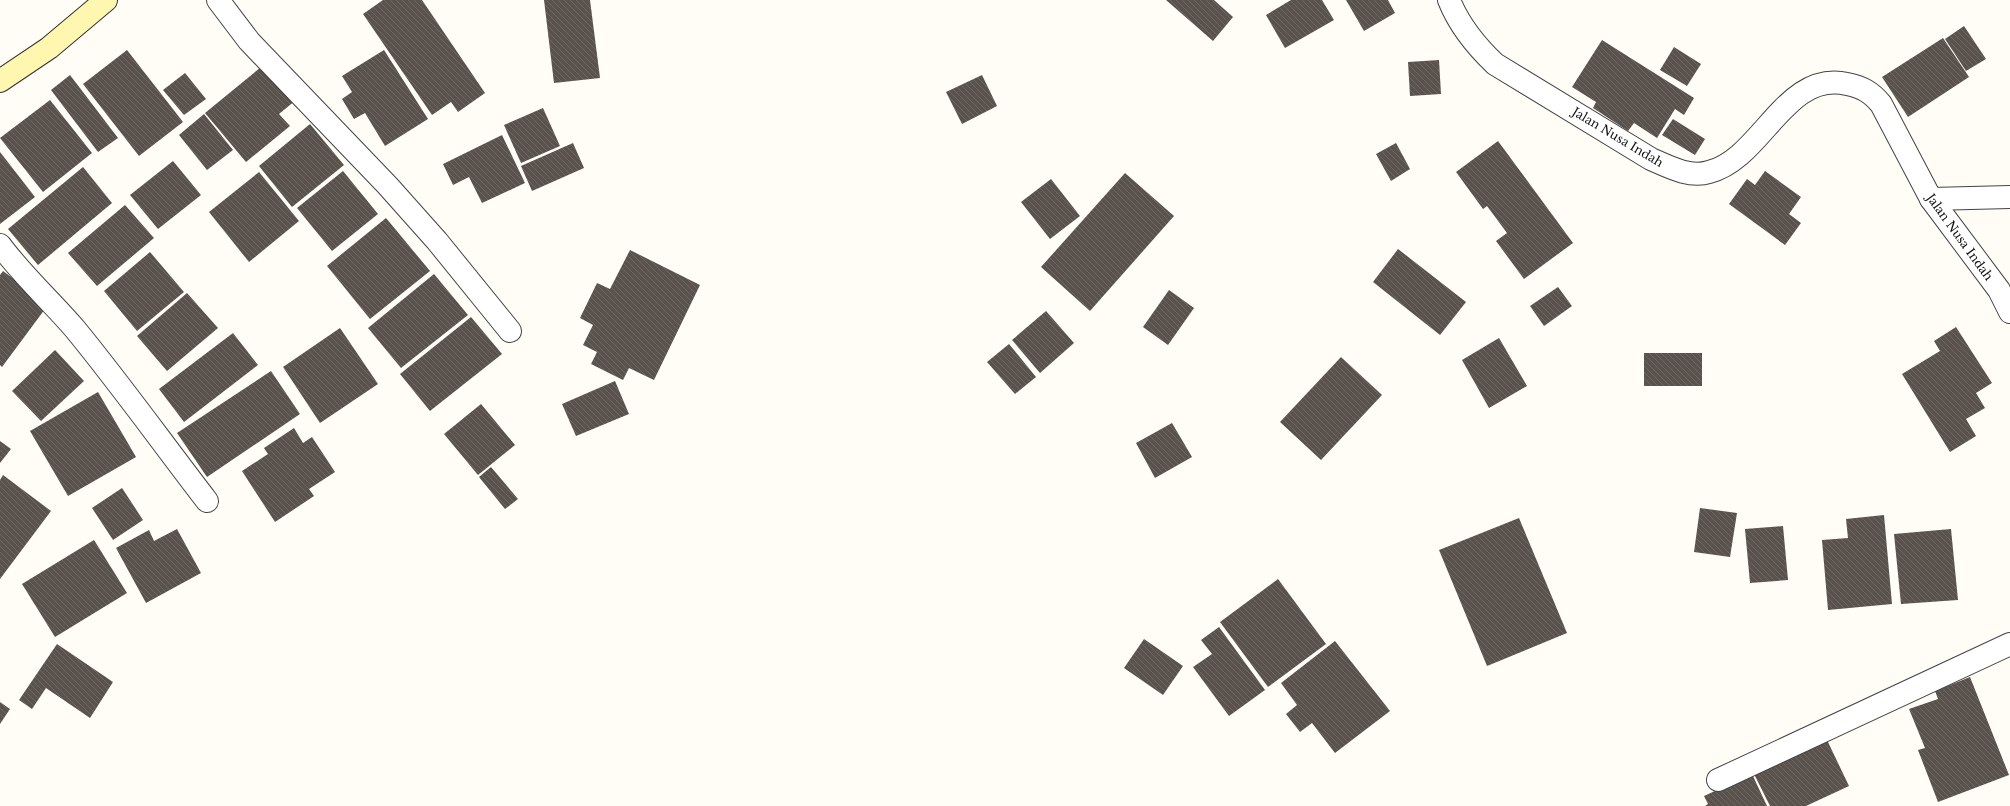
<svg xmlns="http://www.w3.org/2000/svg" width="2010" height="806" viewBox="0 0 2010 806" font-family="'Libre Baskerville',serif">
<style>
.building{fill:url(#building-back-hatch)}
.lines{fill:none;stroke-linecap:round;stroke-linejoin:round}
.street-casing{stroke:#444;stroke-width:24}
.secondary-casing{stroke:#333;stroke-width:24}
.street{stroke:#fff;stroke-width:22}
.secondary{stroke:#fff6b0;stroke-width:22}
.labels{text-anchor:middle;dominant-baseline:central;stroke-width:4;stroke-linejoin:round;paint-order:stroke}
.street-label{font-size:12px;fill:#111;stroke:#fff}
</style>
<defs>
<pattern id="building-back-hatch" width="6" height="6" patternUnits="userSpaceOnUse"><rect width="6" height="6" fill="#5a524d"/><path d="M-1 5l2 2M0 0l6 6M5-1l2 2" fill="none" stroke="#6d6662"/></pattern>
</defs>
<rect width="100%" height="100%" fill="#fffdf5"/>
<g class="building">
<path d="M383 0H422L485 93 458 112 451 102 432 115 363 14Z"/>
<path d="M544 0H590L600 78 554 83Z"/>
<path d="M1166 0H1214L1233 17 1213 41Z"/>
<path d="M1291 0H1322L1334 20 1285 48 1266 15Z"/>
<path d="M1346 0H1388L1395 13 1364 31Z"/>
<path d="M1964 26 1986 59 1966 71 1945 39Z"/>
<path d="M1943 38 1969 77 1908 117 1882 77Z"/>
<path d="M1602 40 1694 98 1684 115 1675 109 1657 138 1634 123 1628 131 1593 108 1596 102 1572 87Z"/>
<path d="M1674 47 1701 64 1687 86 1660 70Z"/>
<path d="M127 50 183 122 139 156 83 84Z"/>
<path d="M384 50 428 119 385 146 365 113 354 119 342 99 352 92 342 76Z"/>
<path d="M1439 60 1441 94 1410 96 1408 62Z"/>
<path d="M266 63 296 100 279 114 290 126 246 162 205 113Z"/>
<path d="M185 73 206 99 184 115 163 90Z"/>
<path d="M70 75 118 138 98 152 51 90Z"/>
<path d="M982 75 997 106 962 124 946 92Z"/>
<path d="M50 100 92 153 43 192 0 138Z"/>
<path d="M543 108 560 146 521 163 504 125Z"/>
<path d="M204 114 233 150 207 170 179 135Z"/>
<path d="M1673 119 1705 139 1695 155 1662 135Z"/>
<path d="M310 124 344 165 292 207 259 166Z"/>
<path d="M502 135 525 183 482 203 469 177 453 185 443 164Z"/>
<path d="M1498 141 1573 243 1524 279 1496 241 1507 233 1487 206 1483 209 1456 172Z"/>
<path d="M573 143 584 168 532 191 521 166Z"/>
<path d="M1396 143 1410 169 1391 181 1376 154Z"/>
<path d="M0 152 35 197 0 224Z"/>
<path d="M173 161 201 195 158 229 130 195Z"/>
<path d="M83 167 112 203 38 265 8 229Z"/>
<path d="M343 171 378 214 332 251 297 208Z"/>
<path d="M1765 171 1801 197 1789 214 1801 223 1785 245 1729 204 1747 179 1755 185Z"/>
<path d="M259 172 299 221 249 262 209 212Z"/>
<path d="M1125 173 1174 216 1090 311 1041 267Z"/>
<path d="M1051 179 1080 216 1050 239 1021 202Z"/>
<path d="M125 205 154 238 97 286 68 253Z"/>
<path d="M386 218 430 271 370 319 327 266Z"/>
<path d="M1398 249 1466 302 1440 335 1373 282Z"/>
<path d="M630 250 700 285 654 380 629 368 623 380 591 364 597 352 583 345 593 325 580 318 597 283 610 289Z"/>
<path d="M150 252 184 292 137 331 104 291Z"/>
<path d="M3 271 48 305 2 367 0 365V275Z"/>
<path d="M434 274 468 315 401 368 368 328Z"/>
<path d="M1558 287 1572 306 1544 326 1530 306Z"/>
<path d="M1169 290 1194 308 1168 345 1143 327Z"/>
<path d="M187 293 218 328 167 371 137 336Z"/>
<path d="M1046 311 1074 343 1040 373 1012 340Z"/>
<path d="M471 317 502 354 430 411 400 374Z"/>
<path d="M1956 327 1992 383 1976 393 1985 408 1966 419 1976 436 1950 452 1902 374 1940 351 1934 341Z"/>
<path d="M340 328 378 384 320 423 283 367Z"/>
<path d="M233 333 258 365 184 422 159 389Z"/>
<path d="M1499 338 1527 386 1489 408 1462 360Z"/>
<path d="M1009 344 1036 377 1015 394 987 362Z"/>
<path d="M55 350 84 381 41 421 12 391Z"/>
<rect x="1644" y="353" width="58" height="33"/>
<path d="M1341 357 1382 395 1321 460 1280 422Z"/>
<path d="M271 371 300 414 207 477 177 433Z"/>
<path d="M615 381 629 414 576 436 562 404Z"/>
<path d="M98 392 136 457 68 496 30 431Z"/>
<path d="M481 404 515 445 478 475 444 434Z"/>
<path d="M1172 423 1192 457 1155 478 1136 443Z"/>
<path d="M294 428 303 443 312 437 335 472 309 489 314 496 275 522 242 471 268 454 264 448Z"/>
<path d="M0 441 11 449 0 463Z"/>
<path d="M491 467 518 499 505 509 479 477Z"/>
<path d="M3 475 51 511 0 579V480Z"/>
<path d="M122 488 143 520 113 540 92 508Z"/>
<path d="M1700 508 1737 513 1730 557 1694 552Z"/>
<path d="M1884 515 1892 604 1828 610 1822 540 1848 538 1846 519Z"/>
<path d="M1519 518 1567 633 1487 666 1439 550Z"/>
<path d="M1783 526 1788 580 1750 583 1745 529Z"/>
<path d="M177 529 201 573 146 603 116 548 149 530 154 541Z"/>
<path d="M1951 529 1958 600 1901 604 1894 534Z"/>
<path d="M94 540 127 593 55 637 22 584Z"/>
<path d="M1278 579 1326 644 1268 687 1220 622Z"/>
<path d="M1219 627 1265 690 1229 716 1193 667 1212 654 1201 640Z"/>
<path d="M1144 639 1183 666 1163 695 1124 668Z"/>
<path d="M1335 641 1390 711 1335 753 1312 723 1300 732 1286 714 1297 705 1281 683Z"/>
<path d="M57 644 113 682 90 718 46 688 32 709 19 700Z"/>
<path d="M1970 677 2009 775 1938 802 1918 750 1925 748 1909 709 1938 699 1935 691Z"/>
<path d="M0 702 10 709 0 724Z"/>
<path d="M1827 740 1849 786 1806 806H1770L1754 774Z"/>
<path d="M1752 774 1767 806H1705L1708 804 1704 796Z"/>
</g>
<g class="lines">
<defs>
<g id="street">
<path d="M218 0 249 41 388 186 437 241 510 331"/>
<path d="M1449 0C1459 25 1475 45 1495 64L1651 159C1669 167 1690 178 1709 172 1762 159 1785 70 1847 84 1862 87 1871 92 1881 104L1931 199 1999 290 2010 312"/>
<path d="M1931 199 2010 197"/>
<path d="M0 245C23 276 51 301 75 329 121 385 163 444 207 501"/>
<path d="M1718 780 2010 644"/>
</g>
<path id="secondary" d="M0 81 49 48 106 0"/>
</defs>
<use href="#street" class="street-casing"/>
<use href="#secondary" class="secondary-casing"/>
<use href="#street" class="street"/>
<use href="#secondary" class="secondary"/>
</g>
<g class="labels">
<g class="street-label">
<text transform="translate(1618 137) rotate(31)">Jalan Nusa Indah</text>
<text transform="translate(1960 237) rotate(54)">Jalan Nusa Indah</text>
</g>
</g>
</svg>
